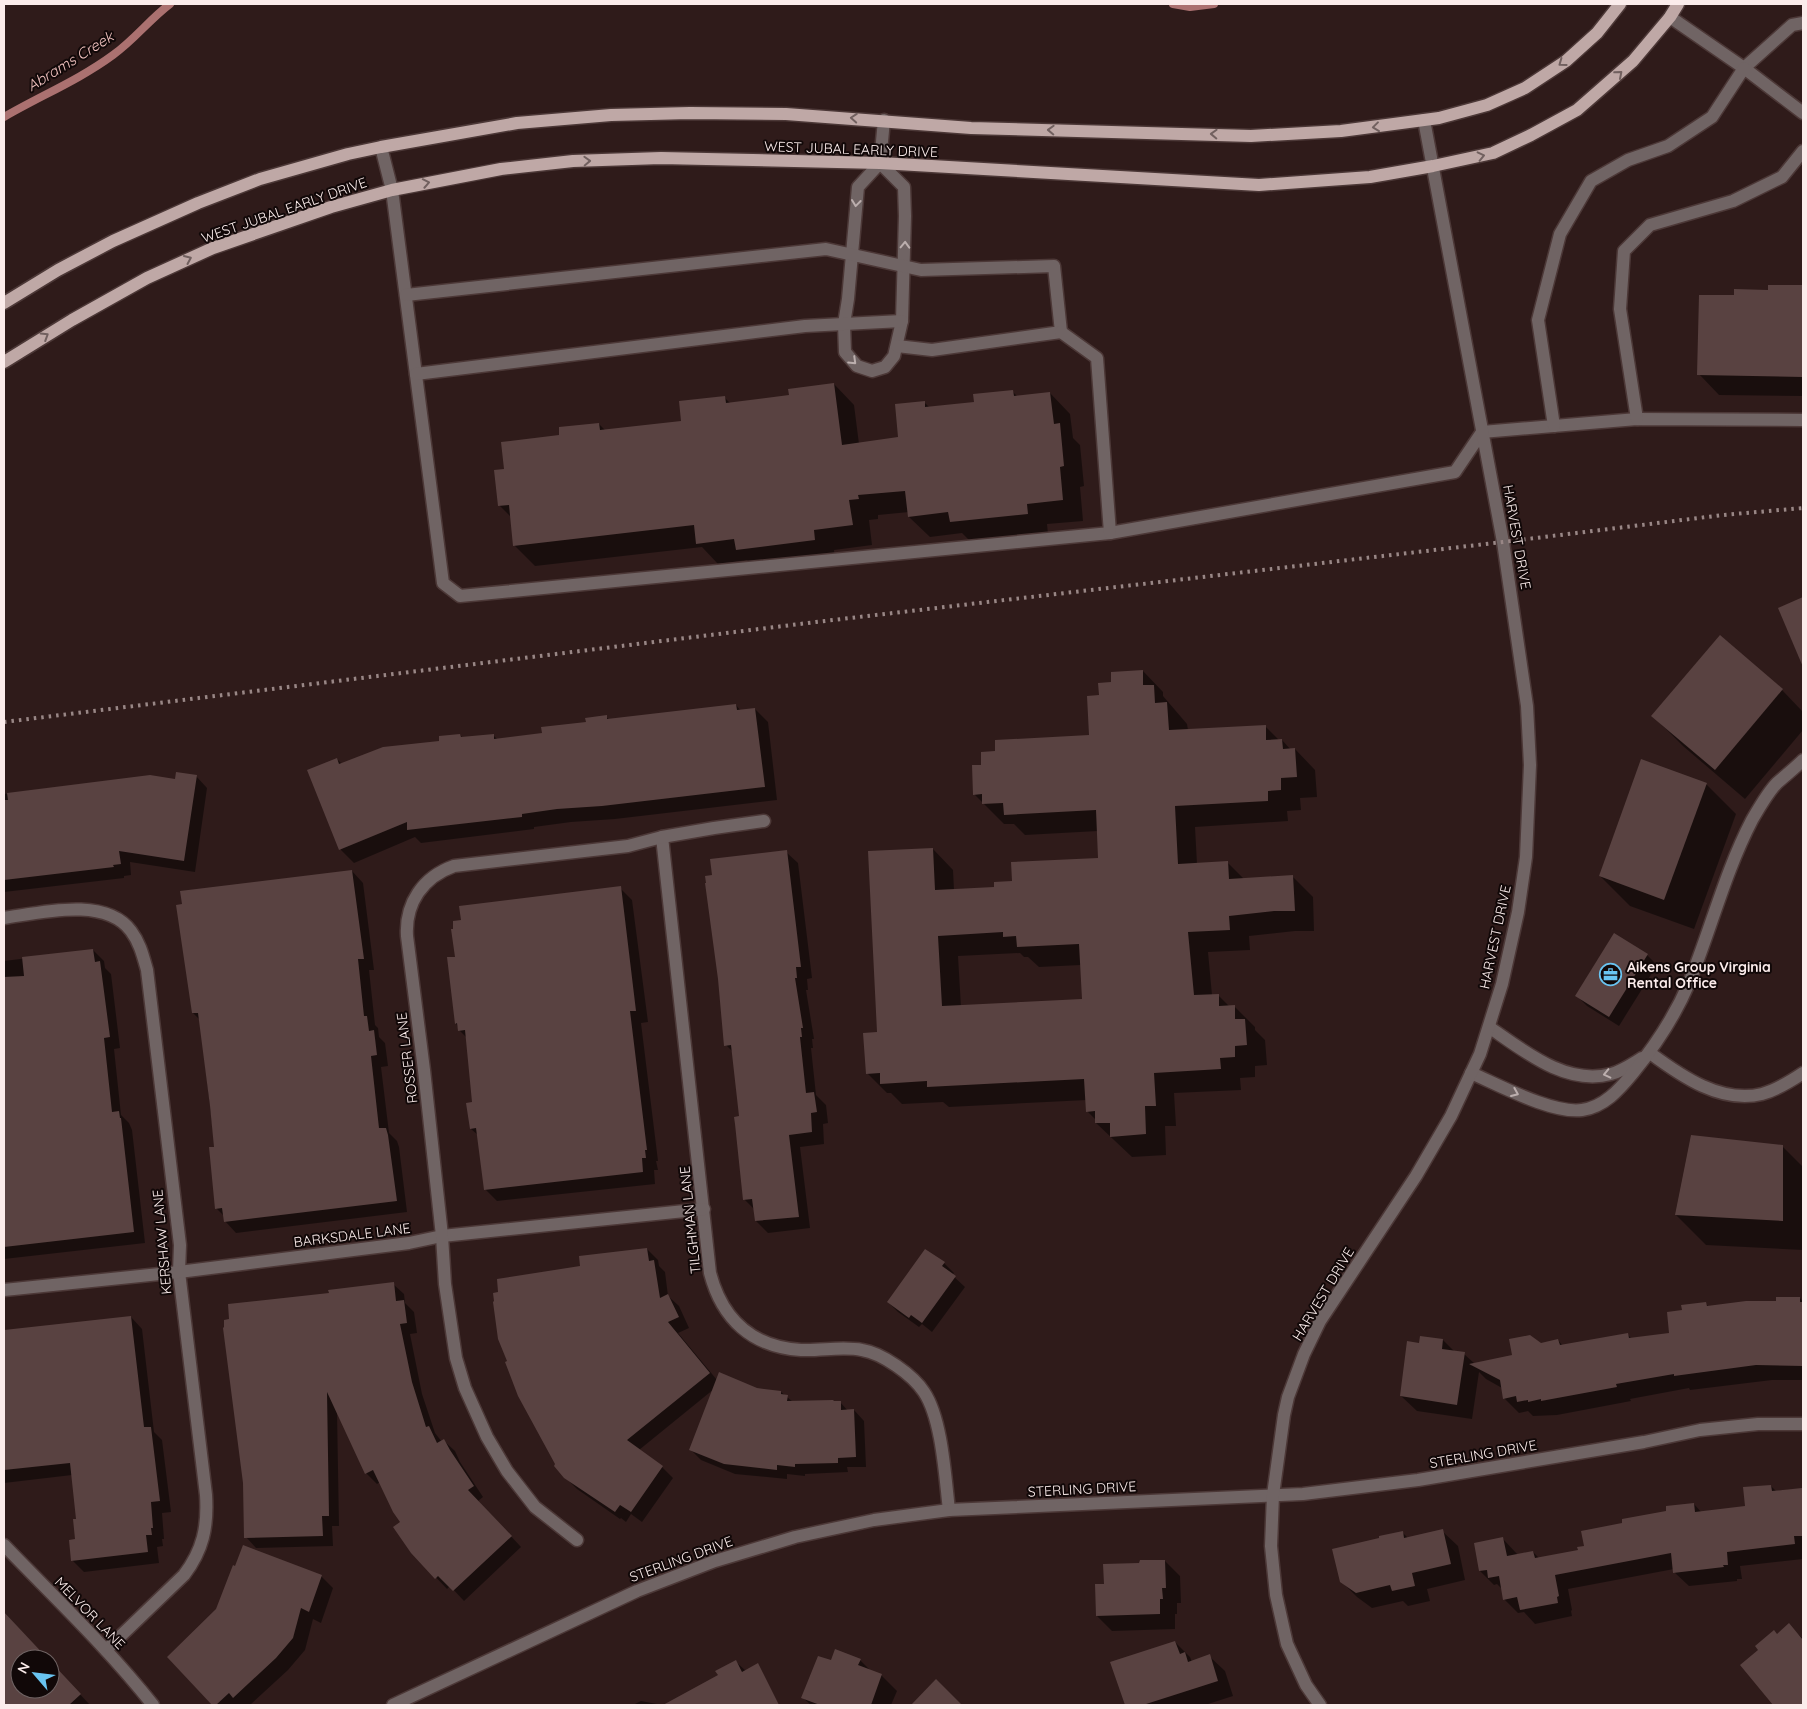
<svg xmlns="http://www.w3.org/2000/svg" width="1807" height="1709" viewBox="0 0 1807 1709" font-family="Quicksand,sans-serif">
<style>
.shadow{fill:#0007;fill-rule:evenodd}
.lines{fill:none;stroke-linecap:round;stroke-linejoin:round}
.stream{stroke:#ab7170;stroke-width:8}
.building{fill:#594241;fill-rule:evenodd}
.minor-casing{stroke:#4c3837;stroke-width:15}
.major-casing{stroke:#4c3837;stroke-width:15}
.minor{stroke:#706464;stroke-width:12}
.major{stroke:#bfa8a6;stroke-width:12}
.rail{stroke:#998786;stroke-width:4;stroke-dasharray:2.5 5;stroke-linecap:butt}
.oneway{stroke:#71605f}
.oneway2{stroke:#bcafae}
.labels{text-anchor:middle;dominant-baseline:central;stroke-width:4;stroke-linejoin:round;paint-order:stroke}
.street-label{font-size:14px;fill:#fbeceb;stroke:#110808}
.poi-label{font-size:14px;font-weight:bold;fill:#fbeceb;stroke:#110808;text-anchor:start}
.water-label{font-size:15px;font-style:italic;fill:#f3c4c1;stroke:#110808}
</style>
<rect width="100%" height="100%" fill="#2f1b1a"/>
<g class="shadow">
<path d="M1770 286 1803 287V396L1719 395 1699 374 1735 297 1770 291Z"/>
<path d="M834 384 854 405 859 444 899 438 924 402 929 407 975 403 1012 391 1018 397 1050 393 1070 414 1073 438 1080 445 1084 486 1080 487 1083 521 1047 524 1048 534 971 542 962 533 930 537 909 517V512L878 515V519L869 520 872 545 834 550 835 560 757 570 747 560 718 564 702 547 535 566 515 546 512 518 500 506 505 470 560 436 599 424 606 431 683 422 724 397 731 404 790 396Z"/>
<path d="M1803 599V665L1780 608Z"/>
<path d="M1720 637 1782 690 1803 712V730L1745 799 1683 746 1653 716Z"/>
<path d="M1143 671 1163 692V696L1187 724 1188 730 1265 726 1279 740H1282L1291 750 1295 749 1315 770 1317 797 1300 798 1301 810 1287 811 1288 821 1195 827 1197 864 1227 862 1244 879 1292 876 1313 897 1314 931H1295L1249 936 1250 950 1208 952 1212 995H1218L1230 1007 1234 1006 1255 1027V1030L1265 1040 1267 1065 1255 1066V1077L1240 1078 1241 1090 1174 1093 1176 1126H1165L1166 1155 1132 1157 1096 1123V1120L1087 1111V1100L949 1107 943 1102 902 1104 891 1093H887L867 1073 933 849 953 870 954 890 995 888 1099 859 1098 831 1025 835 1014 824H1004L974 794 982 766 1090 736 1100 696 1112 683ZM1020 953 1024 957H1028L1039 967 1081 965 1083 1000 961 1007 958 956Z"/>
<path d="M736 705 741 711 755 709 768 722 777 800 615 819 571 822 534 827V829L421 843 415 837 354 863 341 850 309 770 337 759 342 764 441 742 460 735 463 738 493 735 498 740 543 734 606 717 610 720Z"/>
<path d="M150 776 176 780 196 776 207 788 195 872 130 862 131 875 124 876V878L4 892V794Z"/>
<path d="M1706 784 1736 814 1694 929 1630 906 1600 876Z"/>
<path d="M786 852 798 863 812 978 807 979 808 990H806L814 1039H812L813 1048H811L816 1095 826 1105 828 1123 823 1124 824 1144 800 1147 810 1228 768 1233 756 1221 754 1209 744 1199 741 1117 734 1053 726 1045Z"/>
<path d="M352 871 363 883 374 970H369L375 1025 378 1028 379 1037 385 1043 388 1066 381 1067 389 1133 397 1141 399 1147 407 1212 236 1233 225 1221 224 1216 216 1208 215 1148 200 1020 193 1013Z"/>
<path d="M620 888 632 900 648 1022 641 1023 658 1161H656L658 1170H654L655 1184 497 1201 485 1189 479 1136 471 1129 474 1103 467 1038 459 1030 456 1023V958Z"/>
<path d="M93 950 104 961 105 968 111 974 120 1048 114 1049 121 1115 129 1123 132 1130 145 1243 4 1259V961Z"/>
<path d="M1647 955 1657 965 1619 1026 1587 1006 1577 996Z"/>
<path d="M1782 1146 1803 1167V1250L1706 1245 1676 1215Z"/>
<path d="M647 1249 658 1260 659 1266 665 1272 668 1296 679 1306 689 1328 678 1333 717 1380 757 1389 781 1392 793 1402H840L848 1411 854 1410 864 1421 866 1467H847L848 1472 805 1474V1476L787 1474V1479L735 1474 701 1460 691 1450 714 1389 639 1450 662 1467 673 1478 642 1522 631 1514 626 1522 621 1518 620 1519 577 1489 565 1477 582 1267Z"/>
<path d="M944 1263 954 1273 952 1275 965 1287 932 1332 922 1324 919 1327 898 1312 888 1302Z"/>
<path d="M393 1284 404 1294 405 1303 414 1312 417 1333 410 1334 422 1394 435 1433 442 1442 444 1441 455 1451 460 1462 483 1497 478 1501 521 1547 464 1601 450 1586 447 1589 412 1552 402 1523 380 1482 377 1484 366 1473 337 1411 339 1526H332L333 1546 256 1548 246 1537 330 1294Z"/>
<path d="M1800 1298 1803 1302V1380H1772L1690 1390 1689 1388 1630 1399 1631 1401 1557 1415 1533 1416 1528 1411 1519 1413 1504 1398 1502 1388 1486 1379 1479 1372 1472 1419 1417 1411 1401 1396 1420 1345 1443 1340 1455 1352 1464 1354 1475 1364 1514 1356 1540 1344 1558 1340 1563 1346 1627 1334 1632 1339 1671 1334 1683 1311 1705 1303 1709 1307 1777 1303Z"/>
<path d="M131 1317 142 1329 154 1432 162 1440 171 1512 162 1513 164 1539H162L163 1546 157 1547 159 1563 84 1572 72 1560 76 1540 78 1520 72 1475 4 1483V1332Z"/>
<path d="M1771 1486 1776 1491 1797 1489 1803 1491V1559L1740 1566 1742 1579H1737V1581L1689 1586 1674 1572V1569L1568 1589 1572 1610 1571 1611 1572 1616 1535 1624 1524 1612 1518 1613 1504 1599 1503 1590 1497 1584 1494 1585 1480 1571 1503 1539 1518 1555 1533 1552 1539 1558 1579 1551 1624 1524 1694 1504 1702 1513 1746 1507Z"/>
<path d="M1442 1531 1458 1546 1465 1580 1427 1589 1430 1601 1408 1606 1403 1601 1372 1608 1357 1597 1341 1581 1402 1532 1409 1539Z"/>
<path d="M1165 1561 1180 1576 1181 1603H1177V1614H1175V1629L1112 1631 1097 1616 1105 1585 1141 1564Z"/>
<path d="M236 1568 321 1576 333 1588 321 1623 313 1619 305 1650 288 1670 250 1705H214L169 1657 218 1610Z"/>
<path d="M4 1612 47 1659H20V1689H50V1662L90 1705H4Z"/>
<path d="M1789 1625 1803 1639V1705H1775L1742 1665Z"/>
<path d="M1175 1642 1190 1657 1192 1662 1209 1656 1225 1671 1233 1696 1205 1705H1126L1112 1663Z"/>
<path d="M860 1660 872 1672 881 1675 897 1691 891 1705H811L803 1698Z"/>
<path d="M736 1662 746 1671 764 1685 773 1705H666L719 1676Z"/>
<path d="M641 1701 662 1705H633Z"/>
</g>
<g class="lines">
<g class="stream">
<path d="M1173 4 1190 7 1214 4"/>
<path d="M4 117C40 96 79 80 113 55 134 40 150 19 170 4"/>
</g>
</g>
<g class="building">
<path d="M1768 285H1803V377L1697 375 1699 295H1734V289L1768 290Z"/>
<path d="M834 383 842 445 898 437 895 404 925 401V407L974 402 973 394 1013 390 1014 396 1050 392 1054 424 1060 423 1064 466 1060 467 1063 500 1027 504 1028 514 950 522 948 512 908 517 905 491 858 495 859 499 849 500 853 525 814 530 815 540 736 550 734 539 696 544 694 525 513 546 509 505 498 506 494 470 504 469 501 442 559 435V427L599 423 600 430 681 421 679 401 725 396 726 403 789 395 788 389Z"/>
<path d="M1803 597V667L1778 608Z"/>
<path d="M1720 635 1783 689 1715 770 1651 716Z"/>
<path d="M1143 670V685H1154L1155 703 1167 702 1169 730 1266 725V740L1282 739 1283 749 1295 748 1297 777 1281 778V790L1268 791V801L1175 806 1178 864 1228 861 1229 879 1293 875 1295 911H1274L1229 916 1230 930 1188 932 1194 995 1219 994V1006L1235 1005V1019H1245L1247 1045 1235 1046V1057L1220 1058 1221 1069 1154 1073 1156 1106H1145L1146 1134 1110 1137V1123H1095V1111L1086 1112 1084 1079 927 1087V1081L880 1084V1073L866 1074 863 1033 877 1032 868 851 933 848 935 890 994 887V882L1012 881 1011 862 1098 858 1096 810 1004 815 1003 803 982 804V794L973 795 972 765H981V752L995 751V740L1089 735 1087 696 1099 695 1098 683 1111 682V672ZM1003 932V937L1016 936 1017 947 1079 944 1082 999 942 1006 938 936Z"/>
<path d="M736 704 737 710 755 708 765 787 602 806 557 809 522 814V817L407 830V822L339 850 307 770 337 758 339 764 383 747 439 741V736L460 734 461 737 494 734V739L542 733 541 727 586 722 585 718 607 715V719Z"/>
<path d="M1641 759 1707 783 1664 900 1599 876Z"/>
<path d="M176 772 197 775 184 861 119 851 121 864 113 865 114 867 4 880V800H8L7 793 150 775 175 779Z"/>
<path d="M787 850 801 967H796L797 978H795L803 1028H801L802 1037H800L806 1093 814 1092 817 1112 811 1113 812 1132 789 1135 799 1217 755 1221 752 1199 743 1200 735 1124 734 1117 739 1116 731 1045 724 1046 718 979 705 883H706L705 876 712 875 710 859Z"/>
<path d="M352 870 364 959H358L364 1016H367L369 1031 374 1030 377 1055 371 1056 379 1128H386L388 1135 397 1201 224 1222 222 1208 215 1209 209 1147H214L210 1106 198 1013H192L176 905 182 904 180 891Z"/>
<path d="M621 886 636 1011H630L647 1150H645L646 1158H642L643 1172 484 1190 476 1128 470 1129 466 1103 472 1102 465 1030 458 1031 457 1023 455 1024 447 957H455L451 929H453V921L461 920 459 906Z"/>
<path d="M1614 933 1648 954 1609 1017 1575 996Z"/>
<path d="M93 949 95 962 100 961 110 1037 104 1038 112 1112 119 1111 120 1118H121L134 1232 4 1247V977L24 976 22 957Z"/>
<path d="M1691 1135 1783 1145V1221L1675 1215Z"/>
<path d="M647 1248 649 1261 654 1260 660 1298 668 1294 679 1317 668 1322 710 1373 627 1440 663 1466 631 1512 620 1505 615 1512 564 1478 554 1466 555 1464 518 1396 505 1362 507 1361 498 1339 493 1302 494 1301 493 1293 498 1292 497 1279 580 1266 579 1256Z"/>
<path d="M925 1249 945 1262 942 1266 956 1276 922 1323 911 1315 909 1318 887 1302Z"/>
<path d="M394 1282 396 1301 404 1300 407 1323 400 1324 412 1382 426 1427 429 1426 437 1443 444 1439 450 1450 474 1486 468 1490 512 1536 453 1591 438 1576 435 1579 411 1553 393 1527 400 1522 393 1512 373 1470 365 1474 327 1392 329 1516H322L323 1536 244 1538 243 1483 223 1328 224 1327V1320L229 1319 228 1304 329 1293 328 1290Z"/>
<path d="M1776 1297H1800V1302H1803V1366L1756 1365 1674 1376V1374L1616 1384 1617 1387 1541 1401V1399L1528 1402V1400L1517 1402 1516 1396 1503 1399 1500 1380 1469 1364 1512 1355 1509 1339 1530 1335 1541 1343 1558 1339 1560 1345 1628 1333 1629 1338 1669 1333 1667 1312 1682 1310 1681 1305 1706 1302 1707 1306 1746 1301H1776Z"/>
<path d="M131 1316 144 1427H151L160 1501 151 1502 153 1528H151L152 1535H146L148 1552 71 1561 69 1540 75 1539 73 1519H76L70 1463 4 1470V1330Z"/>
<path d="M1420 1336 1443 1339 1442 1349 1465 1352 1457 1405 1400 1396 1407 1341 1419 1343Z"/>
<path d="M719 1372 757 1388 781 1391V1394L788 1395 787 1401 833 1400 834 1401H841V1410L854 1409 856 1457 838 1458V1463L795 1464V1467L777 1465V1470L724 1464 689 1450Z"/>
<path d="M1771 1485 1772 1491 1802 1488 1803 1536H1794L1795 1544 1727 1552 1728 1565H1723L1724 1567 1673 1573 1671 1553 1555 1575 1559 1596 1557 1597 1558 1603 1520 1610 1517 1597 1503 1600 1499 1576 1488 1578 1487 1570 1479 1571 1474 1543 1503 1537 1507 1556 1533 1551 1535 1558 1578 1550 1577 1547 1584 1546 1581 1531 1622 1523V1519L1666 1511V1506L1694 1503 1695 1512 1745 1506 1743 1487Z"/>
<path d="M1443 1529 1451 1564 1412 1573 1415 1586 1392 1591 1390 1585 1356 1593 1340 1582 1332 1549 1379 1538V1536L1403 1531 1404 1538Z"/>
<path d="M243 1545 322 1575 309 1612 301 1608 293 1638 276 1658 233 1698 229 1693 216 1705H212L167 1657 216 1609 233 1565 235 1566Z"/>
<path d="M1140 1560H1165L1166 1588H1162L1163 1599H1160V1614L1096 1616 1095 1584H1104L1103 1564 1139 1563Z"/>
<path d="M4 1612 48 1659H20V1689H50V1661L81 1694 69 1705H4Z"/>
<path d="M1789 1623 1803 1640V1705H1773L1740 1665 1758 1650 1755 1646 1774 1630 1777 1634Z"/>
<path d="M1175 1641 1180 1654 1185 1652 1188 1662 1210 1654 1218 1681 1143 1705H1125L1110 1662Z"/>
<path d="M835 1649 861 1659 858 1665 882 1674 871 1705H820L801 1698 818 1656 831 1660Z"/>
<path d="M736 1660 742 1672 758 1663 779 1705H663L718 1675 715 1671Z"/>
<path d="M936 1679 962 1705H911Z"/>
</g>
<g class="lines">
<defs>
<g id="minor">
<path d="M1670 17 1744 68 1792 25 1803 23"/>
<path d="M381 147 392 190 443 583 460 596 1110 533 1455 472 1482 432 1637 419 1803 420"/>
<path d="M880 163 904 187 905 216 902 321 894 356 885 367 872 371 857 366 845 352 844 324 848 299 858 187 880 163 884 120"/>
<path d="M406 295 826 249 921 270 1054 266 1061 332 932 350 897 346"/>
<path d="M1061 332 1097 358 1110 533"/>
<path d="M416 374 805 326 902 321"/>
<path d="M1637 419 1620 309 1624 251 1650 225 1733 201 1782 177 1803 151"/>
<path d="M1554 426 1538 320 1560 234 1591 181 1628 160 1668 146 1712 117 1744 68 1803 113"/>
<path d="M662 837 710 1273C722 1319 752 1347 801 1350 822 1351 842 1346 862 1350 882 1353 913 1375 924 1392 942 1419 945 1476 949 1510"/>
<path d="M4 918C40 913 105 896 131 931 140 943 143 956 147 970L180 1245 179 1272 206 1495C208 1527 203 1550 184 1575L106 1650"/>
<path d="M1489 1027C1524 1051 1566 1086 1611 1074 1622 1071 1632 1064 1642 1058"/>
<path d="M1650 1053C1681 1076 1721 1104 1762 1094 1777 1090 1791 1081 1803 1073"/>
<path d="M1471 1073C1499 1085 1552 1114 1582 1110 1604 1107 1619 1090 1633 1073 1655 1046 1675 1016 1689 983 1711 929 1725 872 1752 820 1759 808 1768 792 1777 783 1786 775 1795 768 1803 760"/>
<path d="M4 1290 179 1272 409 1243 442 1236 704 1209"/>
<path d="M577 1540 535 1507 507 1471 487 1437 465 1388 456 1358 445 1284 442 1236 424 1070 407 936C405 903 423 877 454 866L628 846 662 837 714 828 764 821"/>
<path d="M4 1545C54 1597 108 1648 153 1705"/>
<path d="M393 1705 637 1591 715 1561 795 1537 874 1520 949 1510 1303 1494 1418 1480 1644 1442 1700 1430 1758 1424H1803"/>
<path d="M1320 1705 1306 1685 1287 1644 1276 1595 1271 1546 1273 1495 1284 1415 1288 1397 1304 1354 1320 1321 1416 1176 1451 1116 1480 1054 1502 984 1518 912 1526 857 1530 765 1527 706 1503 542 1424 120"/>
</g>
<g id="major">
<path d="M4 303 58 270 113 241 198 203 260 179 348 154 381 147 517 123 611 115 690 113 786 114 971 128 1251 136 1341 131 1439 118 1487 105 1525 88 1566 61 1597 33 1620 4"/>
<path d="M4 362 72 320 147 278 213 248 331 207 392 190 501 169 573 161 661 158 880 163 1259 185 1370 177 1433 166 1493 153 1531 135 1577 110 1633 61 1670 17 1678 4"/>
</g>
</defs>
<use href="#minor" class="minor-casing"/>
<use href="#major" class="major-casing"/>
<use href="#minor" class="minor"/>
<use href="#major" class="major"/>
<path class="rail" d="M4 722 816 622 1503 542 1723 515 1803 508"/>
</g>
<defs><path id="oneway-chevron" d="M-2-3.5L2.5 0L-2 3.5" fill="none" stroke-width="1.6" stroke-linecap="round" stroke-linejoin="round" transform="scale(1.25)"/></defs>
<g class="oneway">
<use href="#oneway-chevron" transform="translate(1562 63) rotate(144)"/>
<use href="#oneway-chevron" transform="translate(1619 74) rotate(-41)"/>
<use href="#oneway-chevron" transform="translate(854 118) rotate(-176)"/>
<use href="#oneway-chevron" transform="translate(1376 127) rotate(173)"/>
<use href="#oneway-chevron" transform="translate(1051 130) rotate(-178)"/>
<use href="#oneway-chevron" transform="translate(1214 134) rotate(-178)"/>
<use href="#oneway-chevron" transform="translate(1481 156) rotate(-13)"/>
<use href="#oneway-chevron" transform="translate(587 161) rotate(-2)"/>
<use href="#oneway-chevron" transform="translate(426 183) rotate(-11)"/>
<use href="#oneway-chevron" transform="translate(188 259) rotate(-24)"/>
<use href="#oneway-chevron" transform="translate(45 336) rotate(-32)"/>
</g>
<g class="oneway2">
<use href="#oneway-chevron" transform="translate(856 203) rotate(97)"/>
<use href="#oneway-chevron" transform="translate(905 245) rotate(-88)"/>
<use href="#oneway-chevron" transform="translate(853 361) rotate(44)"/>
<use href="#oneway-chevron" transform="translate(1607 1074) rotate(167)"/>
<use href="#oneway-chevron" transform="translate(1515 1093) rotate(23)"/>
</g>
<defs>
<symbol id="office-ring" viewBox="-11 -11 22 22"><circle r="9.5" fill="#110808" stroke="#69c4f1" stroke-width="1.5"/><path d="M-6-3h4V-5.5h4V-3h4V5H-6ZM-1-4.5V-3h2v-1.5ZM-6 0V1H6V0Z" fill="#69c4f1"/></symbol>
</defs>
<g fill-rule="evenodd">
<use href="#office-ring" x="1598" y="962" width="25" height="25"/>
</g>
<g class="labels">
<g class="street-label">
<text transform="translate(851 149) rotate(2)">WEST JUBAL EARLY DRIVE</text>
<text transform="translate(284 210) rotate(-19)">WEST JUBAL EARLY DRIVE</text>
<text transform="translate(1517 537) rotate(80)">HARVEST DRIVE</text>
<text transform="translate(1495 937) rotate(-78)">HARVEST DRIVE</text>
<text transform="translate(407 1058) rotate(-97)">ROSSER LANE</text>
<text transform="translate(690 1220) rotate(-96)">TILGHMAN LANE</text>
<text transform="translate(352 1235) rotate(-7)">BARKSDALE LANE</text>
<text transform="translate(162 1242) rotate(-95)">KERSHAW LANE</text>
<text transform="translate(1323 1294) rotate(-59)">HARVEST DRIVE</text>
<text transform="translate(1483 1454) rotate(-10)">STERLING DRIVE</text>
<text transform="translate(1082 1489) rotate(-3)">STERLING DRIVE</text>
<text transform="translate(681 1559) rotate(-20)">STERLING DRIVE</text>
<text transform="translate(90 1613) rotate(46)">MELVOR LANE</text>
</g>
<g class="poi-label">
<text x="1627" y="967">Aikens Group Virginia<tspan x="1627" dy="16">Rental Office</tspan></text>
</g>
<g class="water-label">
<text transform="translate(70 61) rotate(-32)">Abrams Creek</text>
</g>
</g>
<rect width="1807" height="1709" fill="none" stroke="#fbeceb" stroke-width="10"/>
<g transform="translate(35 1674) rotate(298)"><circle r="24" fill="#110808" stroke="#6f6363"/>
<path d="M0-4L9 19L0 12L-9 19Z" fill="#69c4f1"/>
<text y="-8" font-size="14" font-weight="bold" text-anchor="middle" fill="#fbeceb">N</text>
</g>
</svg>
